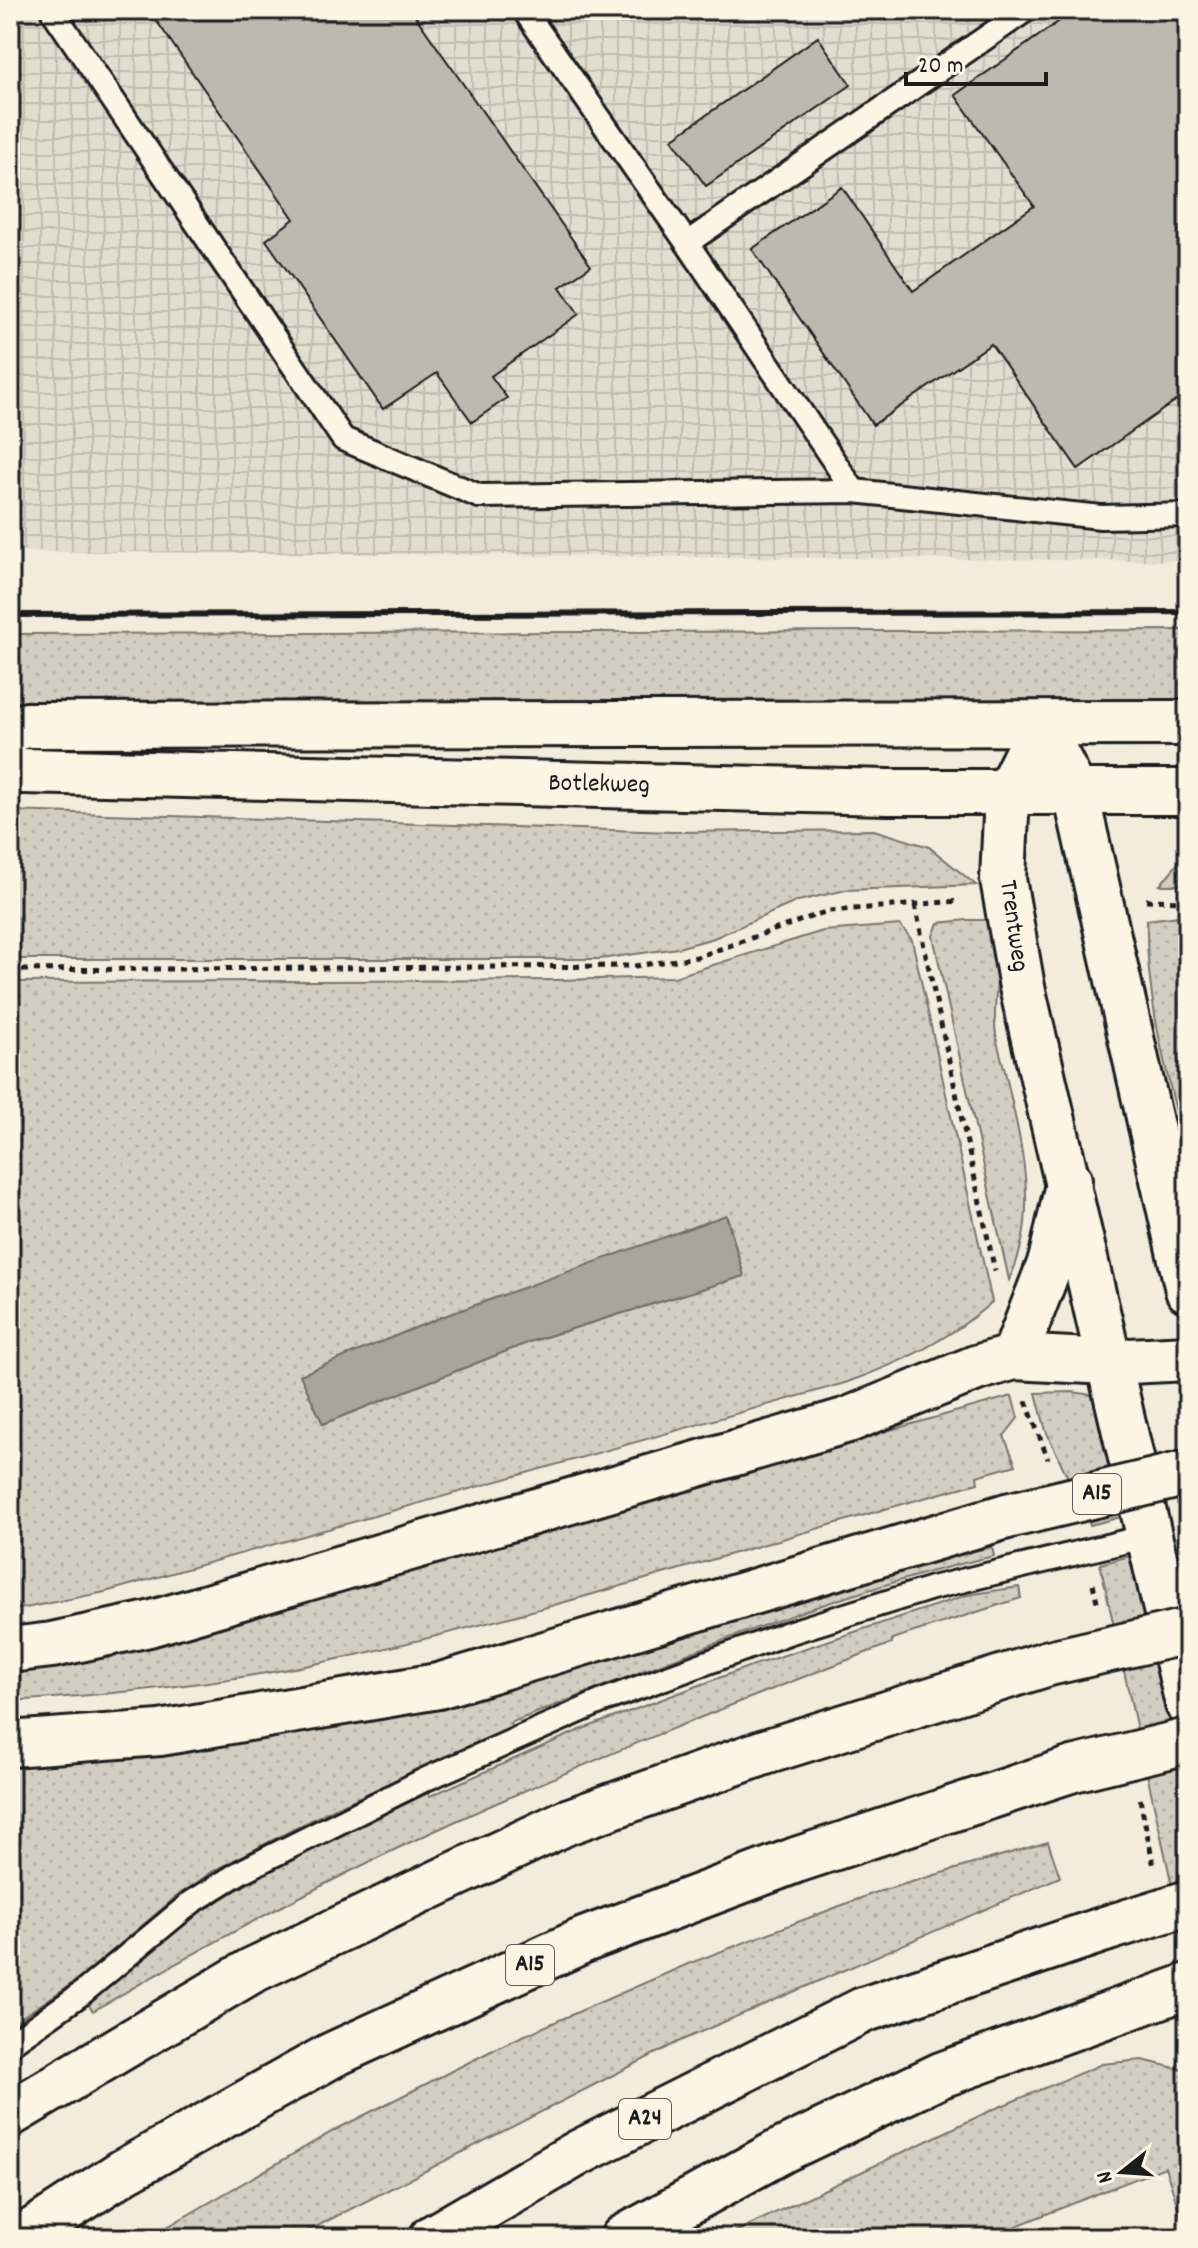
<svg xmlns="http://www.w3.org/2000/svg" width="1198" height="2248" viewBox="0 0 1198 2248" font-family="Dekko,sans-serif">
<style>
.industrial{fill:url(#industrial-grid)}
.grass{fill:url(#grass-dots);stroke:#78756e;stroke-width:2;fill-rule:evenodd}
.water{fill:#aaa59b;stroke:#716e68;stroke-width:2}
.building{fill:#beb9ae;stroke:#1c1c1c;stroke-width:2}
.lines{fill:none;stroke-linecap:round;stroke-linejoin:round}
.lane-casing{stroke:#1c1c1c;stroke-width:28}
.secondary-casing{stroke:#1c1c1c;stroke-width:50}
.highway-casing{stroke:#1c1c1c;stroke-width:50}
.path{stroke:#1c1c1c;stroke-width:5;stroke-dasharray:6 6;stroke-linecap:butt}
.lane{stroke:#fcf5e5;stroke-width:22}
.secondary{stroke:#fcf5e5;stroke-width:44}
.highway{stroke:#fcf5e5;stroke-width:44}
.rail{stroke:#1c1c1c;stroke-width:6}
.highway-bridge-casing{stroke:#1c1c1c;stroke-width:50;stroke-linecap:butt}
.highway-bridge{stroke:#fcf5e5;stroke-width:44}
.labels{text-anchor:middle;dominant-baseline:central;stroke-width:6;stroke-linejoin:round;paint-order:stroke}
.shield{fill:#fcf5e5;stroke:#5f5d58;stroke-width:2}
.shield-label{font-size:24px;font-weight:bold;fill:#1c1c1c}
.street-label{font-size:26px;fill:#1c1c1c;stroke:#fcf5e5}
</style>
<defs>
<pattern id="industrial-grid" width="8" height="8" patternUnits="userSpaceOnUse" patternTransform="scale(2)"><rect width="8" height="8" fill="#e3ddcf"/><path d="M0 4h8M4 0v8" fill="none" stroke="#c2bdb1"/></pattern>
<pattern id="grass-dots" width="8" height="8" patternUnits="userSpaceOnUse" patternTransform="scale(2)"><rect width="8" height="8" fill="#d3cec1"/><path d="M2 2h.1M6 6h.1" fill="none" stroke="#b5b0a5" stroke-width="1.8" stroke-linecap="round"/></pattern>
</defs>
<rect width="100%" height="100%" fill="#f3ecdd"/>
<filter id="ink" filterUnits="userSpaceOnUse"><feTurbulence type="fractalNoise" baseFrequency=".0125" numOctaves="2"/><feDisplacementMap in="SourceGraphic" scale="16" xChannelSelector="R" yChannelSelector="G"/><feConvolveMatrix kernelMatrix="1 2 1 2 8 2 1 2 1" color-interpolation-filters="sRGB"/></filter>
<g filter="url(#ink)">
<path class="industrial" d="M10 10H1188V561L10 551Z"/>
<g class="grass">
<path d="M1188 630V709L10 708V634Z"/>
<path d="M10 811 674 832 874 830 929 847 976 885 846 890 798 901 714 938 678 948 600 959H10Z"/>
<path d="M1188 851V885H1160Z"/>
<path d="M1188 915V1162C1170 1082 1145 1002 1147 920Z"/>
<path d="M967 920H995C1004 960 994 984 995 1023 995 1039 1001 1056 1005 1071 1020 1141 1042 1212 1009 1280L933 936 938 923Z"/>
<path d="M900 925 912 940 992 1302C948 1341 900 1363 845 1383L105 1592 10 1611V982L557 980 674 977 823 931ZM727 1216 744 1276 532 1341 323 1424 301 1375 442 1317Z"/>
<path d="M1073 1392 1097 1396 1125 1516 1090 1525 1046 1431 1036 1393Z"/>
<path d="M1012 1396 1018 1418 1004 1436 1016 1465 977 1476 978 1483C754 1544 533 1619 305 1666 208 1685 109 1695 10 1701V1671L551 1525Z"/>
<path d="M992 1547 994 1556C830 1593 667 1662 510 1723L511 1728 329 1811 213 1871 176 1897 80 1978 10 2025V1763Z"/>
<path d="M1134 1555 1188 1803V1957L1100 1564Z"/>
<path d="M1019 1587 1021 1598 892 1639V1643C745 1699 597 1757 454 1822 330 1878 210 1943 93 2011L88 2004 205 1907 317 1846 428 1793 430 1796 580 1730 748 1667 967 1595Z"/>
<path d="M1048 1842 1060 1877 682 2040 294 2238H148L335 2130 507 2043 688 1964 874 1893Z"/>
<path d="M1142 2060 1188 2071V2238L1165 2167 986 2238H722L992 2110 1102 2064Z"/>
</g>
<path class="water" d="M726 1215 744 1276 532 1341 323 1424 300 1375 442 1317Z"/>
<g class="building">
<path d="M149 10H411L591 266 560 287 579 314 491 376 507 398 472 422 437 373 383 409 266 240 294 219Z"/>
<path d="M1075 10H1188V392L1078 469 991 344 873 425 752 249 842 187 913 291 1034 206 955 95Z"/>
<path d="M818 37 851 85 706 186 672 139Z"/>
</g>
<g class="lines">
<defs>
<g id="lane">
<path d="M52 10 343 439 479 496 854 491 1101 517 1188 515"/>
<path d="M524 10 687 243 854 491"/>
<path d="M687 243 1026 10"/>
<path d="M10 2044 81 1994 192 1902 242 1871 424 1780 607 1699 788 1633 932 1588 1148 1536"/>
</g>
<g id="secondary">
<path d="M1041 725 1007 794 1003 879 1022 987 1188 1704"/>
<path d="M1041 725 1076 794 1188 1290"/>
<path d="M10 730 27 725 1188 723"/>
<path d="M10 768 23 771 888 792H1188"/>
</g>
<g id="highway">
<path d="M1014 1357 1051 1261 1069 1180"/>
<path d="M10 1650 52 1645 149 1624 848 1420 976 1368 1014 1357 1109 1362 1188 1358"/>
<path d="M10 1744 160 1733 438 1686 1007 1516"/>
<path d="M10 2114 251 1971 567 1822 765 1752 1049 1663"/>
<path d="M22 2238 123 2172 332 2055 584 1940 796 1860 1073 1769"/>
<path d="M432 2238 578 2153 863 2010 1105 1929"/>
<path d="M623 2238 781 2151 941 2075 1188 1986"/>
</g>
</defs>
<use href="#lane" class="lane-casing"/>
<use href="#secondary" class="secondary-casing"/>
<use href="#highway" class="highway-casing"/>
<g class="path">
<path d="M1146 900 1188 901"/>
<path d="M915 905 995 1271"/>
<path d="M10 970 635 966 697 957 828 911 960 901"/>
<path d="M1026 1401 1048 1459"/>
<path d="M1093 1584 1098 1606"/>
<path d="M1140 1799 1154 1867"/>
</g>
<use href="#lane" class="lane"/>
<use href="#secondary" class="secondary"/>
<use href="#highway" class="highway"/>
<path class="rail" d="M10 615 1188 612"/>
<defs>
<g id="highway-bridge">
<path d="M1007 1516 1188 1473"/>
<path d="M1049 1663 1188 1631"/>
<path d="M1073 1769 1188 1741"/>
<path d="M1105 1929 1188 1903"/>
</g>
</defs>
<use href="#highway-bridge" class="highway-bridge-casing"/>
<use href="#highway-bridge" class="highway-bridge"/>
</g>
</g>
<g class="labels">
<g class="shield">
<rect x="1073" y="1474" width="48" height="40" rx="6"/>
<rect x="506" y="1945" width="48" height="40" rx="6"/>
<rect x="619" y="2099" width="52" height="40" rx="6"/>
</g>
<g class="shield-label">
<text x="1097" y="1494">A15</text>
<text x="530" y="1965">A15</text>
<text x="645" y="2119">A24</text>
</g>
<g class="street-label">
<text transform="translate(599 785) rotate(1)">Botlekweg</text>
<text transform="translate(1013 926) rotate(82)">Trentweg</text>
</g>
</g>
<rect width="1198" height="2248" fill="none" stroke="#fcf5e5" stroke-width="40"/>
<rect x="20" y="20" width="1158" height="2208" fill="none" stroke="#1c1c1c" stroke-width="3" filter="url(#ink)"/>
<g transform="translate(1122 2172) rotate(253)" stroke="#fcf5e5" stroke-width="6" paint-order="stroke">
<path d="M0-6L14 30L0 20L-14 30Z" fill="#1c1c1c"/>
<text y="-12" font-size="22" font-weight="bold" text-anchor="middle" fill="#1c1c1c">N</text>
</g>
<path d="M906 72v12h140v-12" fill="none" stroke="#1c1c1c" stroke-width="4"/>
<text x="918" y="72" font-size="24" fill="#1c1c1c" stroke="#fcf5e5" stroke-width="6" paint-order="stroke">20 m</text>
</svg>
